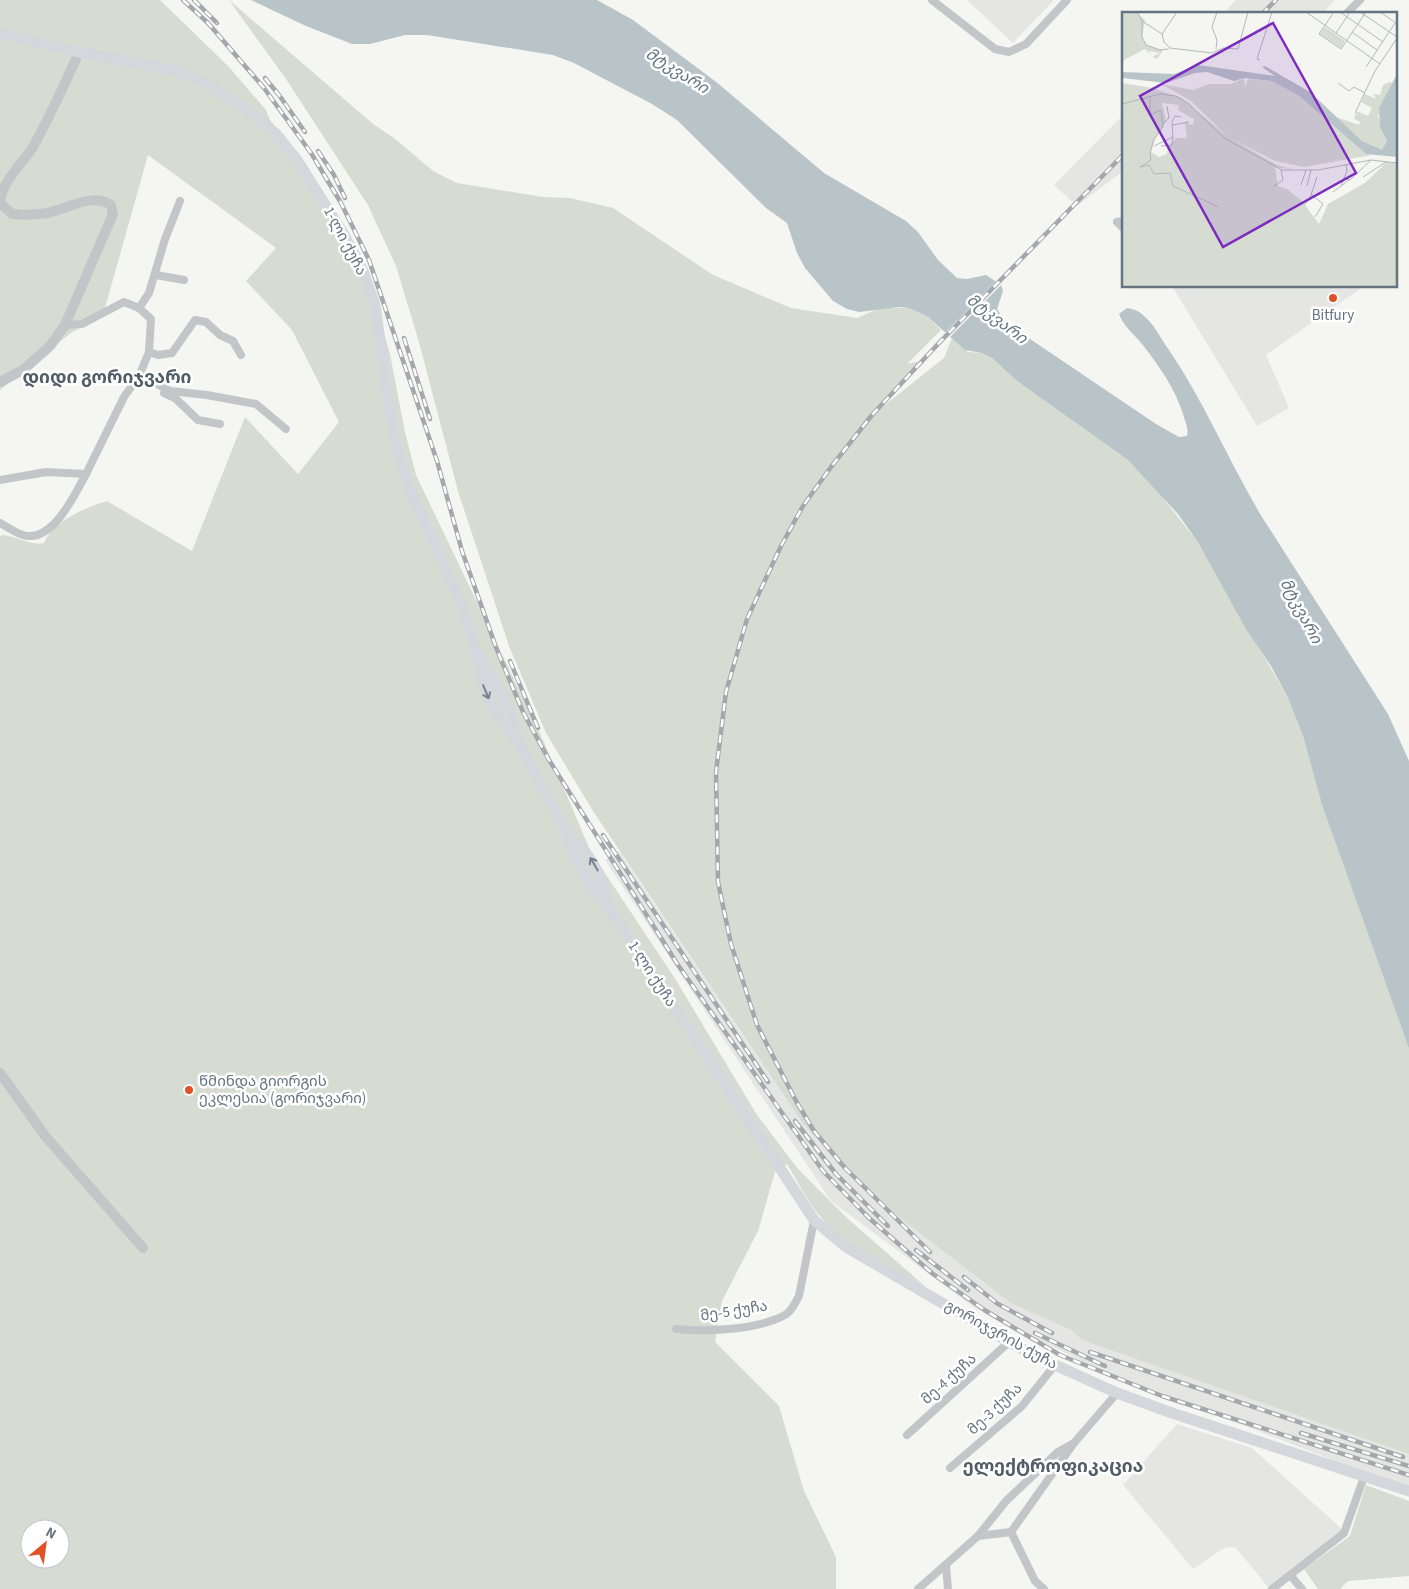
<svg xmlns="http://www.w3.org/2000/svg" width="1409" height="1589" viewBox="0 0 1409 1589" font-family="'Source Sans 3','Noto Sans Georgian',sans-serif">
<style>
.built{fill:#e5e6e4}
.green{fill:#d6dcd2;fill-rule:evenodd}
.water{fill:#b9c4c8}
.pier{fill:#f5f5f1}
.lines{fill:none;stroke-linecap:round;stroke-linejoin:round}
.minor{stroke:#c2c6c9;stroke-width:8}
.tertiary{stroke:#c2c6c9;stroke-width:10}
.secondary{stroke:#d4d8dc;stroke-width:11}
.rail-casing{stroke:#a3a8ad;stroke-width:4.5}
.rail{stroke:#fff;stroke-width:2.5;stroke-dasharray:8;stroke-linecap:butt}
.oneway{stroke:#75838f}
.poi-dot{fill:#df5127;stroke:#fff;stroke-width:2}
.labels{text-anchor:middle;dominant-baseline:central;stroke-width:5;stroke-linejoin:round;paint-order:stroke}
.street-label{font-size:15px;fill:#647481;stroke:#fff}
.poi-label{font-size:15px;fill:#647481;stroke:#fff}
.water-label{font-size:16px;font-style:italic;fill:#60777f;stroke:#fff}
.quarter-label{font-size:18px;font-weight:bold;fill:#525e67;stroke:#fff}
.inset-road{fill:none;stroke:#b2b9bd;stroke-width:1}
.view{fill:#7b2cbf;fill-opacity:0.15;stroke:#7b2cbf;stroke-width:2.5}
.inset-edge{fill:none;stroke:#647481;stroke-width:2.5}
</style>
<rect width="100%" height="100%" fill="#f5f5f1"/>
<g class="built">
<path d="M967 0H1054L1013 43Z"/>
<path d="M1236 0H1335L1322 14H1223Z"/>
<path d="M1123 115V171L1077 206 1054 185Z"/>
<path d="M1172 286H1364L1266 355 1289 408 1257 426Z"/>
<path d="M619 851 803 1124 878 1201 1150 1359 1409 1454V1489L1106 1373 976 1309 831 1201 605 860Z"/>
<path d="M1177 1424 1252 1448 1342 1529 1268 1587 1237 1549 1232 1547 1224 1548 1193 1569 1123 1485Z"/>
</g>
<g class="green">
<path d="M0 0H160L229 67 266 110 270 120 325 194 366 270 390 354 405 432 416 475 544 742 591 852 674 977 757 1115 798 1169 848 1219 926 1287C889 1267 846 1247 818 1214 806 1199 797 1180 787 1164L775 1172 758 1231 722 1301 715 1342 779 1406 804 1491 836 1557V1589H0V537L2 535C17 536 30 546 44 543 53 521 85 508 107 501L192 551 245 417 298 474 339 422 292 330 246 281 276 248 148 155 103 315 71 333 0 390ZM30 1529H60V1559H30Z"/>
<path d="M229 0 373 124 394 138 433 171 457 183 543 197 570 198 613 208 713 275 791 308 857 318 880 308H909L928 317 941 330 907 364 920 361 875 413 944 358 952 338 968 352 982 353 992 358 1017 381 1128 460 1157 490 1199 544 1288 698 1303 736 1322 805 1409 1049V1454L1082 1340 1071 1330 1011 1303 878 1201 803 1124 593 811 546 733 509 646 458 491 419 342 396 266 368 205 286 79Z"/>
<path d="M1366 1485 1409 1501V1576L1348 1581 1340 1589H1318L1304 1569 1350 1536Z"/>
</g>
<path class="water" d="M251 0H597L633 20 715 81 824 173 906 221 918 232 938 260 957 278 967 279 986 275 1001 285 1003 291 997 309 1005 322 1156 424 1179 437 1187 436C1189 428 1185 422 1183 414 1175 388 1159 366 1142 344 1134 334 1124 327 1119 314L1127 308C1134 309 1139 311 1144 316 1154 324 1161 339 1169 350 1205 403 1229 462 1262 517L1388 714 1409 761V1049L1322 805 1303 736 1288 698 1271 666 1246 629 1199 544 1178 514 1128 460 1017 381 992 358 982 353 965 350 928 317 909 308 899 307 859 312 847 309 833 301 805 268 797 253 787 223 766 208 677 120 652 104 574 63 553 55 427 35H405L370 44H352L306 26Z"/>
<path class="pier" d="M998 279 1003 283 948 339 943 335Z"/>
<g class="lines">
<g class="minor">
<path d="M932 0 995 49 1009 52 1026 44 1067 0"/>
<path d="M1346 14 1360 0"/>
<path d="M1123 221 1117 222 1123 228"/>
<path d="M156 275 184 280"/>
<path d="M139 308 151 319 149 352"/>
<path d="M65 325 82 324 124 302 139 308 149 293 165 239 180 201"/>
<path d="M139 376 145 377 170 391 207 395 256 404 286 429"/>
<path d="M164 393 175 398 198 420 220 424"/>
<path d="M0 480 46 472 86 474 124 397 139 376 149 352 158 355 172 353 195 320 206 322 220 335 233 341 241 355"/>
<path d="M0 523C8 527 19 536 28 536 55 538 75 494 86 474"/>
<path d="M676 1329C707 1332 757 1330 785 1315 792 1311 795 1303 799 1296L814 1220"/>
<path d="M907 1435 1009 1342"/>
<path d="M950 1468 1022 1406 1055 1365"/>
<path d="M1011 1532 1035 1581 1044 1589"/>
<path d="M978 1536 1011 1532 1074 1443 1117 1393"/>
<path d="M946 1566 948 1589"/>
<path d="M1290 1575 1302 1589"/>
<path d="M918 1589 978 1536 1006 1501 1058 1452 1074 1443"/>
<path d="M1272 1589 1344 1533 1364 1477"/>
</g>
<g class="tertiary">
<path d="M0 382 23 370 50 346 65 325 113 214 111 205C94 192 66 209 47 213 35 215 23 215 12 214L0 203C1 182 22 164 33 147 50 116 65 84 79 52"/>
<path d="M0 1073 46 1137 143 1248"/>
</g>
<g class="secondary">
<path d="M0 33 79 52 177 71 204 82 254 114 276 134 297 160 344 235 363 271 375 305 389 408 397 450 412 495 458 596 474 645 483 685 497 716 517 740 563 825 575 858 590 885 610 909 814 1220 846 1247 1009 1342 1055 1365 1117 1393 1172 1413 1409 1491"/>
<path d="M480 655 511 713 517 738"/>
<path d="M568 830C589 855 601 872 609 904"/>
</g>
<defs>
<g id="rail">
<path d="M183 0 208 23 264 88 311 153 341 203 369 260 437 461 462 551 497 650 523 712 549 760 678 965 823 1171 869 1218 933 1274 986 1311 1060 1355 1162 1396 1409 1475"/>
<path d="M194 0 217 23"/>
<path d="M1262 14 1276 0"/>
<path d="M265 78 279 95 305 132"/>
<path d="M318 151 334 175 345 198"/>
<path d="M404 338 430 419"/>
<path d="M510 661 538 728"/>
<path d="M603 835 768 1082"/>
<path d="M795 1121 836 1174 888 1226"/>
<path d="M916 1250 968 1290"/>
<path d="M930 1252 845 1168 814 1131 796 1101 757 1025 731 944 718 882 716 772 726 692 747 619 781 546 803 506 831 467 872 415 938 344 1123 155"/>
<path d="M964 1277 998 1304 1052 1333"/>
<path d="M1035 1333 1105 1366"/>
<path d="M1090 1352 1403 1457"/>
<path d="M1301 1433 1409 1466"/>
</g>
</defs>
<use href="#rail" class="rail-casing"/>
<use href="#rail" class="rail"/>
</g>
<defs><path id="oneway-shaft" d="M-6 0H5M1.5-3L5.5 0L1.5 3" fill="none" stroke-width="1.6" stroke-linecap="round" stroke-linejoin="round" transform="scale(1.25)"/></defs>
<g class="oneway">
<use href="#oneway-shaft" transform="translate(486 692) rotate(67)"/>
<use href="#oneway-shaft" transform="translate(594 864) rotate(-120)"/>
</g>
<g class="poi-dot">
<circle cx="1333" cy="298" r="5"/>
<circle cx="189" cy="1090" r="5"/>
</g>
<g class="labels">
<g class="street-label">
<text transform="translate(345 241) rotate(62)">1-ლი ქუჩა</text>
<text transform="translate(652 974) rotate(57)">1-ლი ქუჩა</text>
<text transform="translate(734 1311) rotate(-9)">მე-5 ქუჩა</text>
<text transform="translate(1001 1335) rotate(29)">გორიჯვრის ქუჩა</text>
<text transform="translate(949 1379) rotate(-42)">მე-4 ქუჩა</text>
<text transform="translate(995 1409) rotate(-43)">მე-3 ქუჩა</text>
</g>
<g class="poi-label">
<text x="1333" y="315">Bitfury</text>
<text x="199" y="1081" text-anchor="start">წმინდა გიორგის<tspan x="199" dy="17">ეკლესია (გორიჯვარი)</tspan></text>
</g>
<g class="water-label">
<text transform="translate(677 71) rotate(32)">მტკვარი</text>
<text transform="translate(997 319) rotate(37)">მტკვარი</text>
<text transform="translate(1301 611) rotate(62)">მტკვარი</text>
</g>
<g class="quarter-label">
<text x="107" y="377">დიდი გორიჯვარი</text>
<text x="1053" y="1466">ელექტროფიკაცია</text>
</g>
</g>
<g transform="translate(1122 12)">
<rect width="275" height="275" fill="#f5f5f1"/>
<path d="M0 0 15 1 23 8 20 25 24 33 41 38 35 47 30 45 38 41 26 39 30 44 23 37 0 49ZM203 15 223 29 219 36 198 22ZM122 66 123 74 126 67 149 69 176 83 244 142 250 143 182 155 153 149 108 126 155 153 173 158 153 155 156 174 165 177 179 188 197 212 206 192 243 171 265 150H275V275H0V71L31 76 59 86 105 124 69 89 39 72 71 78 87 72H109ZM40 91 57 93 56 98 72 107 71 113 63 111 65 126H54L46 135 45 142 37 145 29 140 33 127 44 109ZM268 70 270 71 256 104 265 131 262 138 257 137 240 129 214 105 237 113 238 110 232 107 235 99 246 104 250 96 239 90 243 82 254 87 251 82 258 83 261 73Z" fill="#d6dcd2" fill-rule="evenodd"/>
<path d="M76 53 153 64 140 55 143 54 188 80 240 129 260 138 265 129 258 115 257 96 275 62V145L244 142 176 83 149 69 122 66 112 69 85 60 73 61 44 71 0 66V60L52 62Z" fill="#b9c4c8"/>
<path class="inset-road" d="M15 0 20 9 40 22 42 30 48 36 90 41 101 36 116 37 126 0M184 0 258 52M212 0 197 22 219 37 244 0M218 0 261 30M238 0 275 25M258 0 274 11M20 9V25L24 33 38 38 47 37M230 20 255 38M214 21 228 0M40 22 55 0M94 37 95 28 90 15 95 0M138 48 135 47 150 0M244 55 273 11M216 71 227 79 232 75 243 81M28 85V103L39 98 41 115 32 127 28 141 29 148 18 155 27 153 32 162 48 161 51 174 97 195M0 92 38 82 54 84 66 91 102 126 160 158H196L249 148 275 151M233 101 253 59 275 26M41 112 47 106 45 94M51 113 67 110M32 134 51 125 50 110 53 104 59 105M39 134 50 133 51 125M241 165 264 150M222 166 228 168 249 148M179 173 184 158M185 174 189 158M219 174 225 159 224 153M151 175 161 168 159 158M211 180 227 168M190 183 201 192 193 205M182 193 188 186 195 165"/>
<path class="view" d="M151 11 234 161 101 235 18 84Z"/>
<rect width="275" height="275" class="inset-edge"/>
</g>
<g transform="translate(45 1544) rotate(29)"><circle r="24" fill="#ffffff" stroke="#c1c7cd"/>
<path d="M0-4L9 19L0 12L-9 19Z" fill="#df5127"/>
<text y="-8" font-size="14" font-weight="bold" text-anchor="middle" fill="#647481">N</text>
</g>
</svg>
